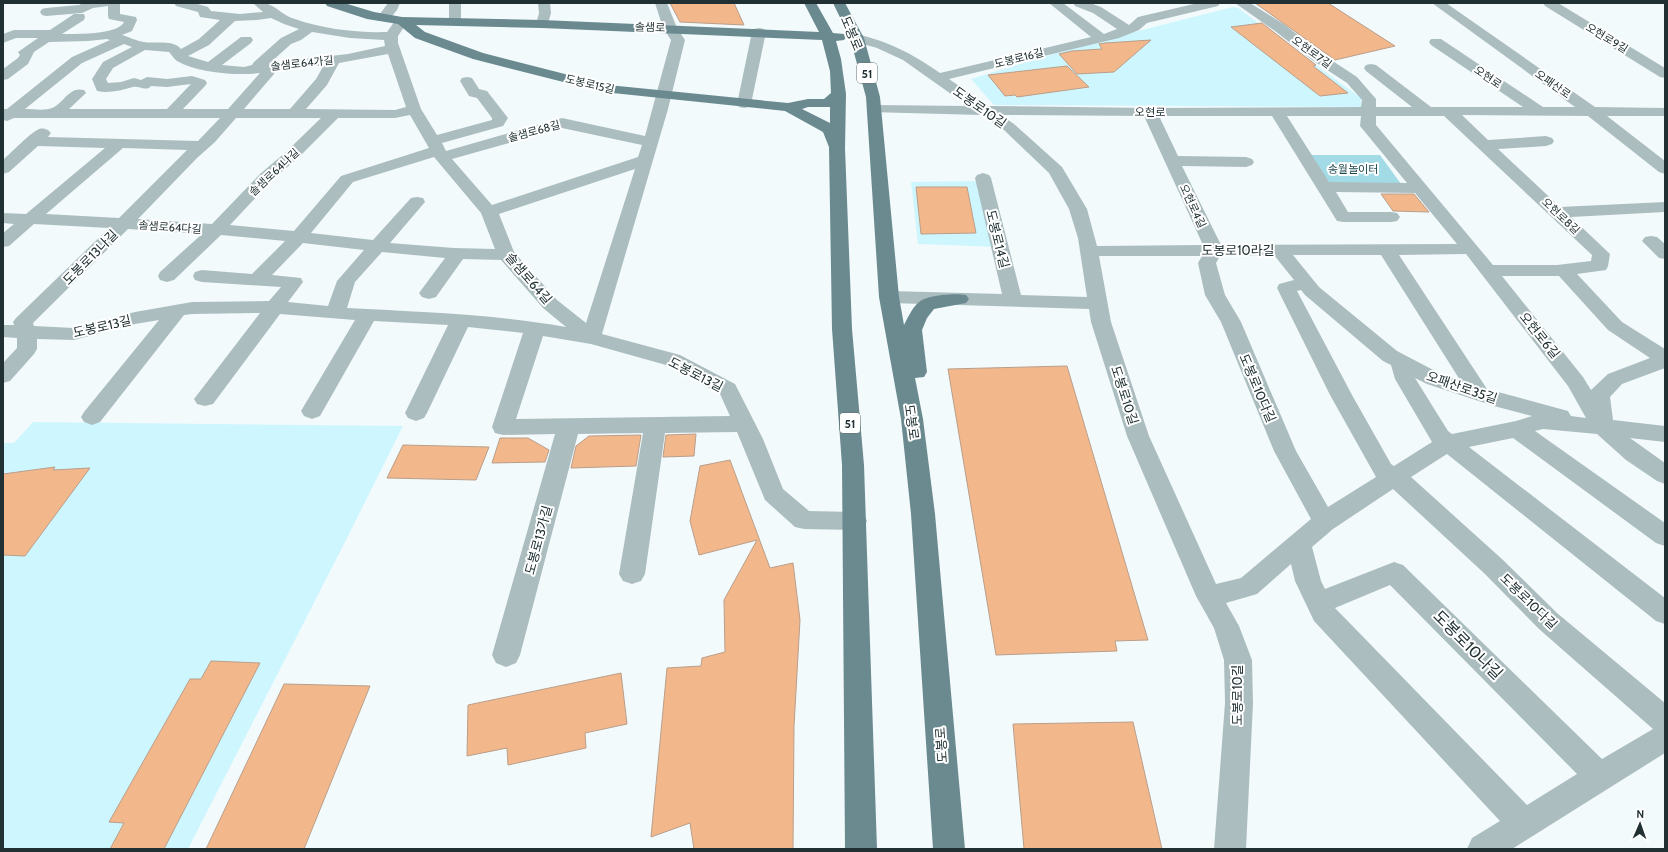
<svg xmlns="http://www.w3.org/2000/svg" width="1668" height="852" viewBox="0 0 1668 852" font-family="Cabin,'Noto Sans KR',sans-serif">
<style>
.built{fill:#cef6fe}
.green{fill:#a2dbe5}
.building{fill:#f2b88c;stroke:#ba9e8a}
.lines{fill:none;stroke-linecap:round;stroke-linejoin:round}
.minor{fill:#acbdc0;fill-rule:evenodd}
.major{fill:#6a8a90;fill-rule:evenodd}
.labels{text-anchor:middle;dominant-baseline:central;stroke-width:4;stroke-linejoin:round;paint-order:stroke}
.far-street-label{font-size:11px;fill:#203033;stroke:#fff}
.far-park-label{font-size:11px;fill:#1c464d;stroke:#fff}
.shield{fill:#fff;stroke:#636e70;stroke-width:1}
.shield-label{font-size:12px;font-weight:bold;fill:#203033}
.street-label{font-size:13px;fill:#203033;stroke:#fff}
.near-street-label{font-size:16px;fill:#203033;stroke:#fff}
</style>
<rect width="100%" height="100%" fill="#f2fafc"/>
<g class="built">
<path d="M1233 7 1238 8 1361 98V107L994 105 971 79 1083 45Z"/>
<path d="M976 181 1000 247 918 244 911 182Z"/>
<path d="M33 422 403 426 347 538 188 849H3V443H14Z"/>
</g>
<path class="green" d="M1307 155H1380L1401 184 1323 183Z"/>
<g class="building">
<path d="M670 3H734L744 25 680 22Z"/>
<path d="M1255 3H1328L1395 46 1335 60Z"/>
<path d="M1262 23 1316 65 1313 66 1348 93 1320 96 1231 27Z"/>
<path d="M1151 40 1114 72 1077 74 1059 54 1072 51 1102 49 1099 44 1105 43Z"/>
<path d="M1067 66 1089 87 1017 97 1015 95 1005 96 988 75Z"/>
<path d="M916 187H967L976 233 921 234Z"/>
<path d="M1381 194H1414L1429 212 1393 211Z"/>
<path d="M1067 366 1148 640 1115 641 1117 651 996 655 948 369Z"/>
<path d="M696 434 694 456 663 457 666 435Z"/>
<path d="M641 435 636 466 571 468 576 446 589 436Z"/>
<path d="M500 438H528L549 450 545 462 492 463Z"/>
<path d="M403 445 489 447 476 480 387 478Z"/>
<path d="M730 460 770 568 793 563 800 620 794 726 793 849H694L690 823 651 837 667 668 701 666 702 658 725 652 724 600 757 540 699 555 690 521 700 466Z"/>
<path d="M55 467 53 470 90 468 25 556 3 555V474Z"/>
<path d="M211 661 260 663 164 849H110L124 823 109 822 190 679H201Z"/>
<path d="M621 673 627 724 585 733 586 748 508 765 507 748 467 756 468 705Z"/>
<path d="M284 684 370 686 304 849H206Z"/>
<path d="M1133 722 1162 849H1024L1013 724Z"/>
</g>
<g class="lines">
<g class="minor">
<path d="M83 3H120V14L136 17 137 20 132 31 122 35C129 37 136 41 144 42 154 44 173 39 181 49L199 39 220 20 200 17 198 12 176 6 174 3H194L208 7 211 11 240 14 263 12 253 3C257 3 264 2 268 4 278 8 284 16 295 19 323 29 357 33 387 32L397 18H407L408 21 398 36V43L421 109 437 135 492 120V118L477 98 469 96 460 81 462 78 467 77 472 78 479 89 487 91 508 118 503 126 442 143 446 151 562 118 645 136 671 40 663 28 655 3H667L677 28 685 40 668 109 602 334 680 355 735 384 763 439 783 489 809 511 855 512 864 514 867 521 864 528 855 530 804 529 795 527 765 500 737 432 665 433 645 574 641 581 632 584 623 581 619 574 643 433 578 434 520 655 516 663 506 667 496 663 492 655 555 434 503 435 495 433 492 427 523 333 468 327 427 413 424 418 416 421 408 418 405 413 448 325 374 321 320 416 312 419 304 416 301 411 355 320 280 314 213 404 205 406 197 404 194 399 260 313 192 314 184 315 100 422 92 425 84 422 81 417 84 412 159 320 135 324 74 340 37 339V349L34 354 10 381 3 383V363L17 348V338L3 337V325H14L13 322 16 318 109 228 34 224 9 246 3 247V233L14 224 3 223V213L26 214 105 148 38 146 9 172 3 174V160C11 153 30 133 39 129 43 128 45 129 48 130L51 133 48 137 198 141 220 118H14L7 121 3 120V109H7L72 57 110 40 107 39 88 41 49 42 34 52 28 64 8 79 3 80V69L18 58 20 55 18 52 38 38H16L3 43V34L14 30H50L74 14H84L85 17 84 20 62 34C75 34 118 35 124 22L109 19 108 16V6L93 8 82 13 46 16 42 15 40 12 42 9 46 8 79 5ZM271 18 284 24 299 29 281 38 254 62 252 65 244 67 222 65 251 43 253 40 251 37H241L208 62 188 56 209 45 235 21 257 20ZM312 32 350 38 384 40 385 46 348 54 270 63 291 44 301 40ZM124 44 132 47 103 62 92 79 97 91C109 94 121 90 133 87 138 86 143 90 149 88L151 86 167 87 191 84 167 109H69L86 93 84 90C69 86 64 103 52 108 45 111 33 109 25 109L82 63ZM145 50 169 52C172 55 174 59 177 61 198 73 237 76 260 73L228 109H183L205 86 207 83 205 80 192 76 167 79 147 77 141 80 134 78 121 82 108 83 106 79 113 68ZM388 54 406 107 395 110 306 109 327 85 339 63ZM324 65 316 79 290 109H244L274 74 275 70ZM410 115 429 148 341 176 294 231 230 225 272 180 298 158 338 118H395ZM236 118H321L286 152 260 174 212 224 138 219 197 158 215 142ZM562 128 642 145 638 157 492 205 452 159ZM123 148 187 150 119 218 46 214ZM434 157 481 213 495 249 454 248 390 243 425 202 423 198 417 197 411 198 373 240 311 233 353 182ZM635 169 586 323 557 300 514 252 499 214ZM128 229 202 234 160 272 158 276 160 280 167 282 174 280 221 235 285 241 252 274 202 270 195 272 193 276 195 280 202 282 281 287 269 301 192 302 135 312 74 328 34 326 33 323ZM303 243 364 250 337 281 328 306 288 302 303 282 301 278 272 275ZM382 252 445 258 419 293 422 297 429 299 436 297 463 259 501 260 543 308 566 327C493 314 420 312 347 308L355 282ZM543 336 591 344 666 365 720 394 730 416 516 419Z"/>
<path d="M388 3H400L397 10 388 21H378L377 18Z"/>
<path d="M449 3H461V21L460 24H450L449 21Z"/>
<path d="M538 3H550L551 13 547 27H537L536 24 539 13Z"/>
<path d="M1049 3H1063L1104 34 1117 29 1093 13 1075 6 1073 3H1090L1101 7 1129 25 1138 17 1198 3H1220L1218 6 1147 23 1139 30 1119 38 949 79 988 106 1149 108 1361 107 1362 100 1347 83 1312 60 1275 31 1235 3H1250L1285 25 1322 54 1357 77 1376 99V107H1412L1366 71 1364 68 1366 65 1371 64 1376 65 1431 107H1523L1431 45 1429 42 1431 39H1441L1543 107H1575L1432 3H1446L1595 107 1665 108V116H1607L1665 161V174L1659 172 1588 116 1462 115 1488 140 1546 136 1552 138 1554 141 1552 144 1546 146 1498 149 1560 207 1665 202V212L1571 217 1610 254 1608 266 1606 270 1577 274 1622 322 1665 349V368L1622 384 1610 397 1613 420 1665 426V442L1630 438 1665 463V484L1657 481 1626 460 1597 434 1543 429 1535 431 1665 523V546L1656 543 1513 438 1469 447 1665 598V624L1656 621 1447 454 1411 477 1503 560 1557 613 1665 703V753L1512 849H1467L1472 838 1500 821 1314 621 1295 581 1291 564 1257 594 1226 603 1239 626 1252 660 1253 703 1246 849H1214L1225 703 1224 660 1214 628 1196 596 1127 436 1091 322 1089 309 889 303 882 301 879 297 882 293 889 291 1002 294 975 178 977 175 983 173 989 175 991 178 1021 295 1087 297 1078 238 1069 209 1049 173 1004 130 981 115 869 112 867 109 869 106 874 105 968 106 903 60 877 48 852 41 850 38 852 35 857 34C892 43 911 53 940 73L1091 37ZM1001 115 1144 116 1203 245 1097 246 1087 209 1062 167 1014 124ZM1159 116H1272L1337 221 1343 222H1391L1397 221 1400 217 1397 213 1391 212H1348L1336 192 1415 193 1457 244 1221 245 1182 166 1246 167 1252 165 1254 162 1252 159 1246 157 1178 156ZM1287 116H1361L1360 126 1407 183 1329 182ZM1376 116H1444L1592 255 1591 261 1557 265H1493L1376 125ZM1466 254 1568 386 1586 418 1571 416 1568 411 1487 389 1399 255ZM1274 255 1294 280 1279 284 1277 288 1330 395 1376 477 1328 507 1296 451 1241 322 1225 295 1216 263 1220 256ZM1293 255H1381L1460 380 1441 374 1397 351 1319 287ZM1099 256H1202L1198 263 1205 295 1221 322 1274 451 1311 519 1241 578 1216 584 1149 436 1111 322ZM1502 276H1559L1608 330 1650 358 1608 374 1591 390 1583 377ZM1301 290 1305 295 1383 361 1391 365 1395 379 1432 442 1394 466 1391 464 1352 395 1297 291ZM1415 378 1427 384 1494 406 1532 416 1516 421 1452 434 1448 431ZM1393 489 1485 574 1539 629 1653 729 1602 759 1403 565 1394 562 1325 589 1321 581 1312 547 1333 529ZM1390 585 1577 774 1527 805 1335 608Z"/>
<path d="M1543 3H1558L1665 68V78L1660 77 1545 6Z"/>
<path d="M759 28 764 29 766 32 751 104 749 107 744 108 739 107 737 104 752 32 754 29Z"/>
<path d="M1651 236 1657 237 1665 244V259L1659 258 1642 241 1645 237Z"/>
</g>
<g class="major">
<path d="M325 3H344L374 12 402 17 542 20 819 32 804 3H816L833 33 844 34 846 37 844 40 836 41 841 59 846 94 845 148 852 329 864 465 877 849H845L842 465 832 329 829 147 823 132 785 111 603 92 473 59 415 38 398 24 367 19 327 6ZM416 25 542 28 822 40 830 71 831 93 824 99H808L788 103 608 85 483 53 425 32ZM808 107H830V123L802 109Z"/>
<path d="M833 3H845L864 38 880 97 899 297 904 325C908 317 914 304 922 300 931 295 957 293 966 295L969 299 966 303 934 309 927 318 922 330 927 372 924 377 915 378 923 419 935 514 965 849H933L911 514 901 419 879 297 866 97 850 38Z"/>
</g>
</g>
<g class="labels">
<g class="far-street-label">
<text transform="translate(650 27) rotate(2)">솔샘로</text>
<text transform="translate(1607 38) rotate(31)">오현로9길</text>
<text transform="translate(1312 52) rotate(36)">오현로7길</text>
<text transform="translate(1019 58) rotate(-14)">도봉로16길</text>
<text transform="translate(302 63) rotate(-6)">솔샘로64가길</text>
<text transform="translate(1488 77) rotate(34)">오현로</text>
<text transform="translate(590 84) rotate(13)">도봉로15길</text>
<text transform="translate(1553 84) rotate(35)">오패산로</text>
<text x="1150" y="112">오현로</text>
<text transform="translate(534 131) rotate(-15)">솔샘로68길</text>
<text transform="translate(274 172) rotate(-43)">솔샘로64나길</text>
<text transform="translate(1193 206) rotate(65)">오현로4길</text>
<text transform="translate(1561 216) rotate(43)">오현로8길</text>
<text transform="translate(170 227) rotate(4)">솔샘로64다길</text>
</g>
<g class="far-park-label">
<text x="1353" y="169">송월놀이터</text>
</g>
<g class="shield">
<rect x="857" y="63" width="20" height="20" rx="3"/>
<rect x="840" y="413" width="20" height="20" rx="3"/>
</g>
<g class="shield-label">
<text x="867" y="73">51</text>
<text x="850" y="423">51</text>
</g>
<g class="street-label">
<text transform="translate(852 33) rotate(67)">도봉로</text>
<text transform="translate(980 107) rotate(35)">도봉로10길</text>
<text transform="translate(998 239) rotate(76)">도봉로14길</text>
<text x="1238" y="250">도봉로10라길</text>
<text transform="translate(90 257) rotate(-45)">도봉로13나길</text>
<text transform="translate(529 278) rotate(49)">솔샘로64길</text>
<text transform="translate(102 326) rotate(-13)">도봉로13길</text>
<text transform="translate(1540 335) rotate(51)">오현로6길</text>
<text transform="translate(696 374) rotate(27)">도봉로13길</text>
<text transform="translate(1462 387) rotate(19)">오패산로35길</text>
<text transform="translate(1258 388) rotate(67)">도봉로10다길</text>
<text transform="translate(1125 395) rotate(72)">도봉로10길</text>
<text transform="translate(912 422) rotate(82)">도봉로</text>
<text transform="translate(538 540) rotate(-75)">도봉로13가길</text>
<text transform="translate(1529 601) rotate(44)">도봉로10다길</text>
<text transform="translate(1237 695) rotate(-90)">도봉로10길</text>
<text transform="translate(941 745) rotate(-94)">도봉로</text>
</g>
<g class="near-street-label">
<text transform="translate(1468 645) rotate(45)">도봉로10나길</text>
</g>
</g>
<rect width="1668" height="852" fill="none" stroke="#203033" stroke-width="8"/>
<g transform="translate(1640 824) rotate(2)" stroke="#ffffff" stroke-width="3" paint-order="stroke">
<path d="M0-3L7 15L0 10L-7 15Z" fill="#203033"/>
<text y="-6" font-size="11" font-weight="bold" text-anchor="middle" fill="#203033">N</text>
</g>
</svg>
